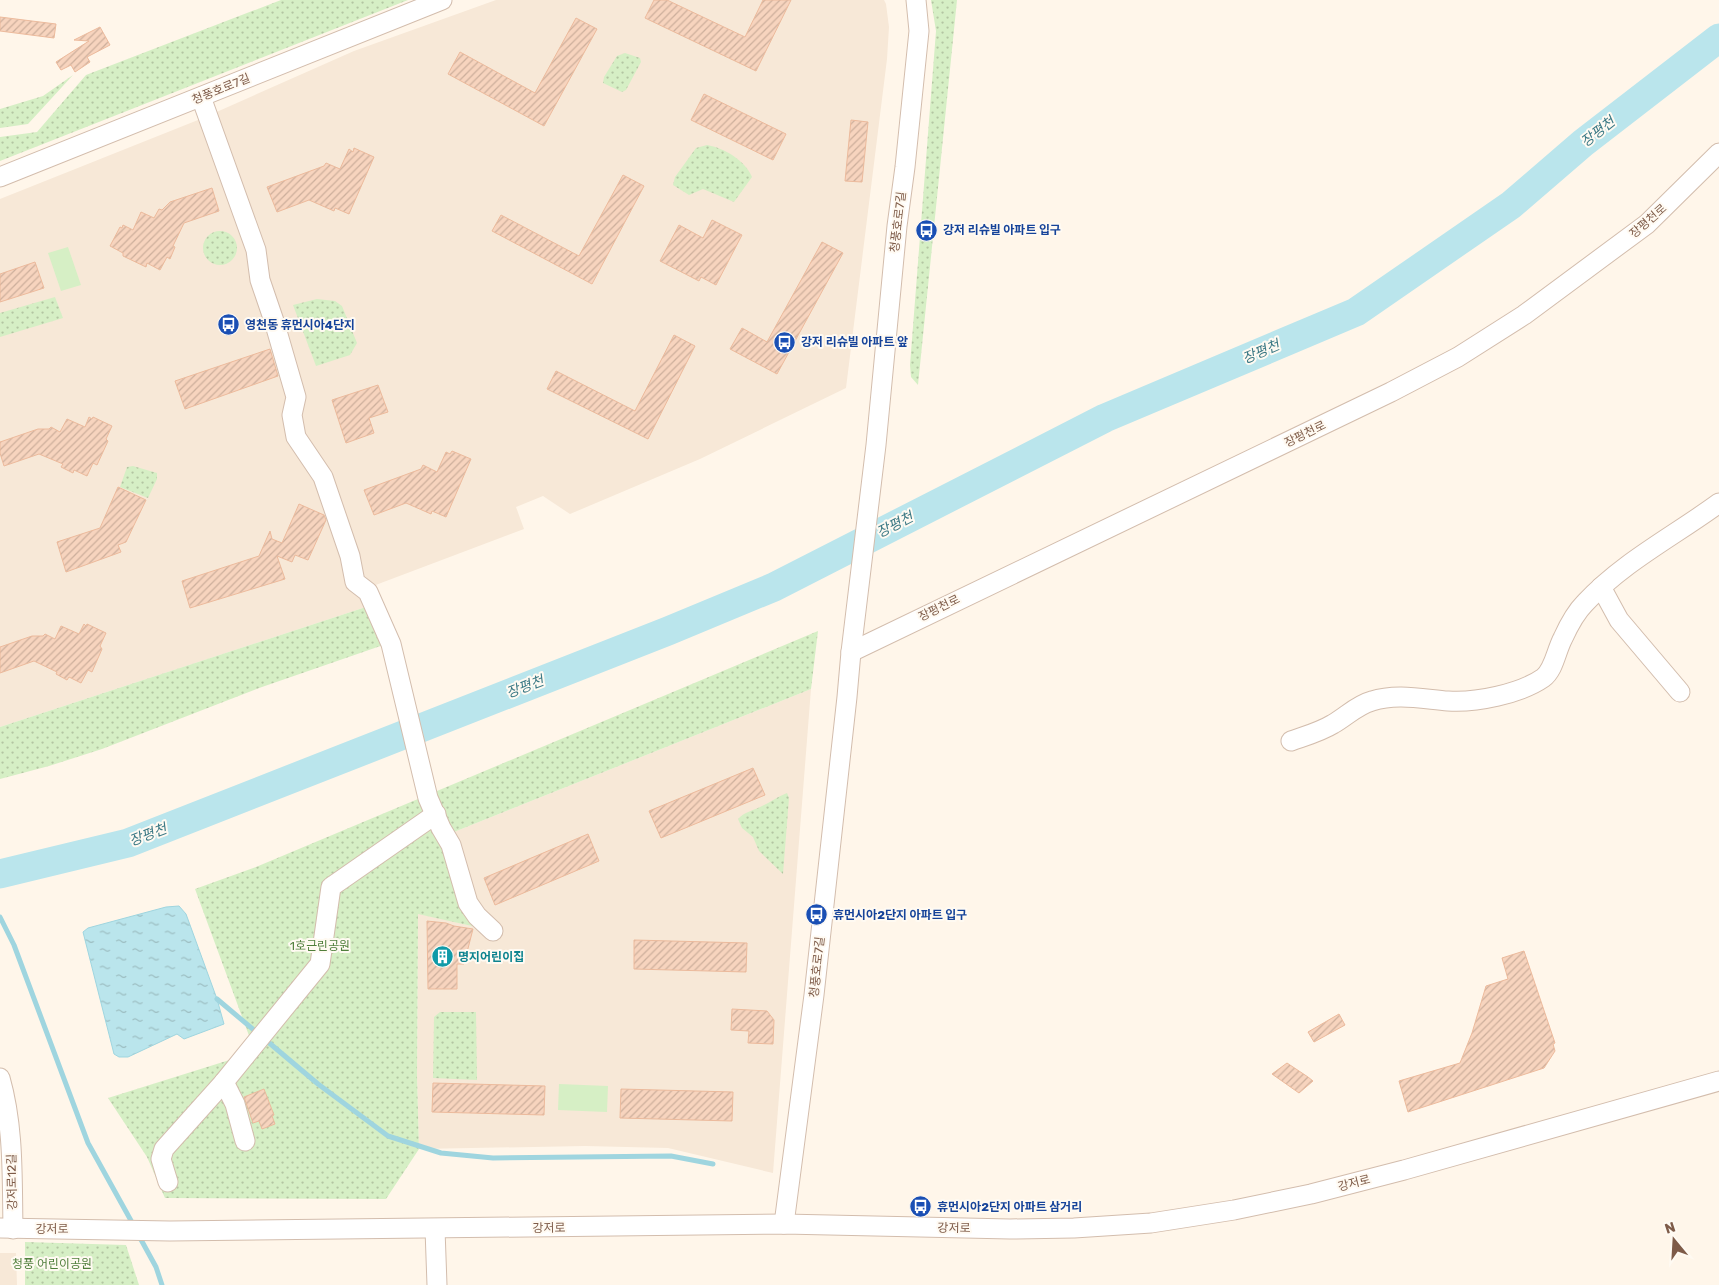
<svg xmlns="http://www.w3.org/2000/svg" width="1719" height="1285" viewBox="0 0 1719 1285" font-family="Rubik,'Noto Sans KR',sans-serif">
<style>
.residential{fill:#f7e8d7}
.green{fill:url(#green-dots)}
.pitch{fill:#d6efc5}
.water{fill:url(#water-ripples);stroke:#9fd5df}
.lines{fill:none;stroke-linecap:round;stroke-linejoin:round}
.stream{stroke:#9fd5df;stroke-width:5}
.river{stroke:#bae5ec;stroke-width:29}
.building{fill:url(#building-hatch);stroke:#ecba9c}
.minor-casing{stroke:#d3bdad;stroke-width:21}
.minor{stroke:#fff;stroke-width:19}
.labels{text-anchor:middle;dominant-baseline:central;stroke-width:4;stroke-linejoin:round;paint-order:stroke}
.street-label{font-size:12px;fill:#7e5b48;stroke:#fffaf2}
.transit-label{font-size:12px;font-weight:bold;fill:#164399;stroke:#fffaf2;text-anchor:start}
.park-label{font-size:12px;fill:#507f3c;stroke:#fffaf2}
.culture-label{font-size:12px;font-weight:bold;fill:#0d838f;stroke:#fffaf2;text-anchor:start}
.water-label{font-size:14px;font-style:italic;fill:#3a7884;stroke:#fffaf2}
</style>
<defs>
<pattern id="green-dots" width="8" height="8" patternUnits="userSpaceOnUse" patternTransform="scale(1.25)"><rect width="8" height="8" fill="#d6efc5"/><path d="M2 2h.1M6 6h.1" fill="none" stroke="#b3c5a2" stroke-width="1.8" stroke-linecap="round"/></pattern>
<pattern id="water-ripples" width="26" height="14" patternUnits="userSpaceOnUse" patternTransform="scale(1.25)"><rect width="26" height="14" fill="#bae5ec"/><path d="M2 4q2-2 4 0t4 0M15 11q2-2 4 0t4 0" fill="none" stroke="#9cbdc1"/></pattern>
<pattern id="building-hatch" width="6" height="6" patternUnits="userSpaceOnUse" patternTransform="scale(1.25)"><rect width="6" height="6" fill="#f7d4be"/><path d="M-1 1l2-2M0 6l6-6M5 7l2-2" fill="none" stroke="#cdaf9c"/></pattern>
</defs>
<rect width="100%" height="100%" fill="#fff6ea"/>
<g class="residential">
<path d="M496 0H884L886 4 889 27 887 59 846 388 700 459 570 514 543 496 516 507 524 529 373 586 375 604 0 727V199L203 118 354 51Z"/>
<path d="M811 689 773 1173 668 1148 585 1146 419 1149 417 1076 418 913 484 929 454 832Z"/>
<path d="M0 1253H16L17 1285H0Z"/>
</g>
<g class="green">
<path d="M281 0H408L0 161V137L37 132 86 75Z"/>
<path d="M931 0H957L918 385 911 377 910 365 936 31Z"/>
<path d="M625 53 640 58 641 62 626 90 622 92 603 83 604 77 617 56Z"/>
<path d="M73 75 28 124 0 128V109L43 96Z"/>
<path d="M707 145C724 148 745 160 752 177L734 202 703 189 689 195 673 185 675 177 696 148Z"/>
<circle cx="220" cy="248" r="17"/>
<path d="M55 297 63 318 0 337V313Z"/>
<path d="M317 299 335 301 342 306 357 343 350 355 316 366 293 305Z"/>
<path d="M133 466 157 473V479L148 498 120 487 127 467Z"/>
<path d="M375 604 392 642 262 687 102 749 49 766 0 779V727Z"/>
<path d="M818 631 811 689 454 832 485 929 418 914 417 1076 419 1149 386 1199 165 1198 147 1157 108 1098 255 1052 195 889 256 867Z"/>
<path d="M787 793 789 798 783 874 759 851 753 837 742 828 738 819C744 812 752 811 760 807 769 803 777 797 787 793Z"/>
<path d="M440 1012H476L477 1080 433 1078 434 1017Z"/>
<path d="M25 1242 126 1245 139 1285H25Z"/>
</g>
<g class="pitch">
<path d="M68 247 81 285 61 291 48 253Z"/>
<path d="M559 1084 608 1086 607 1112 558 1110Z"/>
</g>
<path class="water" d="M179 906 186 914 217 999 224 1024 184 1039 177 1034 128 1057H119L114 1054 83 932 88 928 166 907Z"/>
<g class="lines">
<g class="stream">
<path d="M0 917 14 945 88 1143 134 1226"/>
<path d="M217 999 318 1084 388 1136 441 1153 493 1158 671 1156 713 1164"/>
<path d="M139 1236 156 1267 162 1285"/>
</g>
<path class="river" d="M0 874 128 843 668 631 774 587 1105 418 1356 312 1511 205 1583 143 1719 38"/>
</g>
<g class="building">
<path d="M654 0H667L745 37 763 0H791L756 71 645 18Z"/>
<path d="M0 17 56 24 54 38 0 31Z"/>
<path d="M576 18 597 29 544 126 448 74 460 52 535 93Z"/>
<path d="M100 27 110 45 87 57 90 62 75 72 71 65 61 70 56 62 89 41 74 40Z"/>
<path d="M704 94 786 134 773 160 691 120Z"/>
<path d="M851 120 868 122 862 182 845 181Z"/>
<path d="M354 148 374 157 349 214 335 208 334 211 309 200 277 212 267 187 324 166 326 163 340 169 349 149 353 152Z"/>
<path d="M623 175 644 186 592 284 492 231 501 215 579 256Z"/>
<path d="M212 188 219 211 184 223 173 246 175 247 170 259 167 257 160 270 147 263 146 267 123 256V253L110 246 120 227 122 228 123 225 133 230 141 212 154 218 159 209 162 210 170 202Z"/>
<path d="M712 220 742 235 716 285 701 277 699 281 660 261 679 225 703 238Z"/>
<path d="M822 242 843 253 777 374 730 349 742 328 767 342Z"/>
<path d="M35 262 44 288 0 302V274Z"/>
<path d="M674 335 695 346 648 439 547 389 556 371 635 411Z"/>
<path d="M270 349 278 376 185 409 175 381Z"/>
<path d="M378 385 388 412 369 418 374 433 346 443 332 400Z"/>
<path d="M89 417 92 419 93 417 112 426 106 439 108 441 97 465 93 463 87 476 74 470 73 473 61 467 63 464 39 454 4 466 0 453V442L38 429H49L51 427 60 432 67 419 85 427Z"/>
<path d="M452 451 471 459 446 517 432 511 431 514 406 503 374 515 364 490 421 469 423 465 437 472 446 452 450 454Z"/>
<path d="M118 487 146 500 126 542 118 545 121 552 66 572 57 542 100 528Z"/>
<path d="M299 504 324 515 326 520 308 560 295 555 292 562 277 556 285 579 190 608 182 581 259 556 270 531 272 539 282 543Z"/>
<path d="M84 624 86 626 87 624 106 633 100 646 102 649 92 672 88 670 81 683 69 677 67 680 56 674 57 672 34 661 0 673V647L32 636H43L45 634 55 639 61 626 79 634Z"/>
<path d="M753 768 765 795 661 838 649 811Z"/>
<path d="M588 834 599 861 495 905 484 878Z"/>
<path d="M427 921 446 923 454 926 473 929 464 964H457V989H428Z"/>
<path d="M634 940 747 943 746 972 634 969Z"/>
<path d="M1524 951 1555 1043 1553 1044 1555 1051 1544 1068 1408 1112 1399 1081 1460 1063 1472 1033 1486 986 1508 979 1502 958Z"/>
<path d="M732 1009 767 1011 774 1020 773 1044 748 1043 749 1031 731 1030Z"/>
<path d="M1339 1014 1345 1025 1314 1042 1308 1032Z"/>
<path d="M1287 1063 1308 1077 1313 1081 1299 1093 1272 1074Z"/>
<path d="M433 1083 545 1086 544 1115 432 1112Z"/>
<path d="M264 1089 274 1115 272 1116 275 1124 262 1129 259 1121 253 1123 244 1097Z"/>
<path d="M621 1089 733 1092 732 1121 620 1118Z"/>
</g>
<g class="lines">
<defs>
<g id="minor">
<path d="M201 97 256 250 260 280 274 321 296 397 292 415 296 437 323 477 350 556 355 582 368 592 391 644 428 798 441 828 451 845 468 903 477 916 493 931"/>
<path d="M0 177 442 0"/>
<path d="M1601 587 1619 620 1680 692"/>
<path d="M851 652 1391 392 1458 357 1524 315 1647 224 1719 153"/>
<path d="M1291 741C1305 736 1320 732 1333 724 1347 716 1357 705 1372 701 1396 693 1423 699 1448 701 1475 703 1520 694 1543 678 1554 670 1556 651 1563 638 1568 627 1576 612 1585 603 1623 562 1674 536 1719 503"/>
<path d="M0 1078C14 1127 12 1178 13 1229"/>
<path d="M224 1082 235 1104 245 1141"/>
<path d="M168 1182 161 1159 164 1149 224 1082 320 964 331 887 436 814"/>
<path d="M784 1224 814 995 847 697 851 652 876 445 897 226 905 167 919 31 916 0"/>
<path d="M0 1228 170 1231 784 1224 1010 1229 1074 1228 1151 1223 1234 1210 1311 1194 1404 1170 1719 1081"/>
<path d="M435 1229 437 1285"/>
</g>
</defs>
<use href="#minor" class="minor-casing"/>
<use href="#minor" class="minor"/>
</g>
<defs>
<symbol id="bus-disc" viewBox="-11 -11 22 22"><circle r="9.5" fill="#1a4fb4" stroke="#fffaf2"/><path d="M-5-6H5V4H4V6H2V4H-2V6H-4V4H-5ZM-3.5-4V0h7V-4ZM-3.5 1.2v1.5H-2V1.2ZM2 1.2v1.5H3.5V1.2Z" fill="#fff"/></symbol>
<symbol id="building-disc" viewBox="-11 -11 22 22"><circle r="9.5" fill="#0f9aa8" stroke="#fffaf2"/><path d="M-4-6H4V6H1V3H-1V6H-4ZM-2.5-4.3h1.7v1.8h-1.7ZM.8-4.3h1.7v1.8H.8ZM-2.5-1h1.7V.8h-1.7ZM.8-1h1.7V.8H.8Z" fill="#fff"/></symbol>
</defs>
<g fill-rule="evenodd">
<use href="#bus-disc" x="914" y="218" width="25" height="25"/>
<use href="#bus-disc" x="216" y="312" width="25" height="25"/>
<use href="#bus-disc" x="772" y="330" width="25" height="25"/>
<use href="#bus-disc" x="804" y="902" width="25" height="25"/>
<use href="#building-disc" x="430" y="944" width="25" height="25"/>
<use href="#bus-disc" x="908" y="1194" width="25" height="25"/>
</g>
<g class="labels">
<g class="street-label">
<text transform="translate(221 89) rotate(-22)">청풍호로7길</text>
<text transform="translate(1648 221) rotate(-41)">장평천로</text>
<text transform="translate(898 222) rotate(-83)">청풍호로7길</text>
<text transform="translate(1305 434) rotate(-26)">장평천로</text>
<text transform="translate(939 608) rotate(-26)">장평천로</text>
<text transform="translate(817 967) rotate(-84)">청풍호로7길</text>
<text transform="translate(12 1182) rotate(-91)">강저로12길</text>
<text transform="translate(1354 1183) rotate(-14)">강저로</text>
<text transform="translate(549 1228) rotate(-1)">강저로</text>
<text transform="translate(954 1228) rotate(1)">강저로</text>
<text x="52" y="1229">강저로</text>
</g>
<g class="transit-label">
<text x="943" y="230">강저 리슈빌 아파트 입구</text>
<text x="245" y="325">영천동 휴먼시아4단지</text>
<text x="801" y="342">강저 리슈빌 아파트 앞</text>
<text x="833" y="915">휴먼시아2단지 아파트 입구</text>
<text x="937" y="1207">휴먼시아2단지 아파트 삼거리</text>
</g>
<g class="park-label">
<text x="320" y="946">1호근린공원</text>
<text x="52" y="1264">청풍 어린이공원</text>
</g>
<g class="culture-label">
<text x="458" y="957">명지어린이집</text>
</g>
<g class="water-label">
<text transform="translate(1598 132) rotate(-38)">장평천</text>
<text transform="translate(1261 352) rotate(-23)">장평천</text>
<text transform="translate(895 525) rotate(-27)">장평천</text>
<text transform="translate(525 687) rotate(-21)">장평천</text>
<text transform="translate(148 835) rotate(-21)">장평천</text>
</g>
</g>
<g transform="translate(1674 1240) rotate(342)" stroke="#fffaf2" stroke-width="4" paint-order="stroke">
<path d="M0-4L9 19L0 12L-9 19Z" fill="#7e5b48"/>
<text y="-8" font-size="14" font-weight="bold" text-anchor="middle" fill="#7e5b48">N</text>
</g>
</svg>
